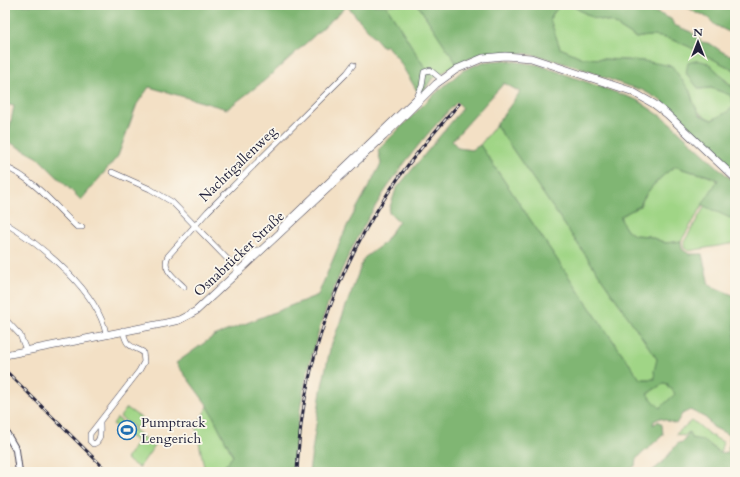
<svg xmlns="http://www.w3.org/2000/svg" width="740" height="477" viewBox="0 0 740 477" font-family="Cardo,serif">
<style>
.green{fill:#a0d586;stroke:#617c60}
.forest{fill:#80b673;stroke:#516c57;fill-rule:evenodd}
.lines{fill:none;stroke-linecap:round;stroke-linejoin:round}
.minor-casing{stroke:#413e50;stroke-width:6}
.tertiary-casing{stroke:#413e50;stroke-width:8}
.secondary-casing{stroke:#413e50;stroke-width:8}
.minor{stroke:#fff;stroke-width:5}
.tertiary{stroke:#fff;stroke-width:6}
.secondary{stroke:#fff;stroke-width:7}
.rail-casing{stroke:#22223b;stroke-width:3}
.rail{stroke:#fbf7ec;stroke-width:1.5;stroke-dasharray:4.5;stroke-linecap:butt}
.labels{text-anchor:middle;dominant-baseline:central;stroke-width:3.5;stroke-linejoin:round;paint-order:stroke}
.street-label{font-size:14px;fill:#22223b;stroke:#fbf7ec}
.poi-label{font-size:14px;fill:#22223b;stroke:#fbf7ec;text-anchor:start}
</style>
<rect width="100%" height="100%" fill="#fbf7ec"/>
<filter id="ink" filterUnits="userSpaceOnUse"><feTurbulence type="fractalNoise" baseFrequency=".025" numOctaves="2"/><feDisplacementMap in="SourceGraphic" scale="8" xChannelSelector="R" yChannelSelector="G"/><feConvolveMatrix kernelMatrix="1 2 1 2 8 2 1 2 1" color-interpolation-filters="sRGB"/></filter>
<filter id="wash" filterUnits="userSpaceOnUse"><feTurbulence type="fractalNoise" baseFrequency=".012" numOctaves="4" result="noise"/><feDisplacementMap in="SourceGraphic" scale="16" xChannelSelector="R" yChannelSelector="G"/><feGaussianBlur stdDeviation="0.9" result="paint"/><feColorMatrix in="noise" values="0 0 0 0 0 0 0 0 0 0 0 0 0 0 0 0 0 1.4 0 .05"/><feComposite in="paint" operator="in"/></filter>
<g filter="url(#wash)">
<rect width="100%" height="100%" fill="#f3e0c5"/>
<g class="green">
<path d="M386 5H418L457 64 432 79Z"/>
<path d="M560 5H571L593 18 611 22 636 38C641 37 647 36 652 36 680 37 709 59 735 70V89L707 62 686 73 699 89 711 88 731 95 734 105 729 111 712 120C696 113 695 108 690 91L644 61 583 58 560 48 549 19Z"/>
<path d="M496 125 657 359 655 379H640L581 295 480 145Z"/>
<path d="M676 166C687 173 704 172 718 181L717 182 681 241 666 243 648 236 634 235 625 228 621 222V216L640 206C645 191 663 174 676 166Z"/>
<path d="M705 206 730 218 735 215V243L689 251 684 248V242Z"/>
<path d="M664 383 668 384 675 394 660 409 647 394Z"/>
<path d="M208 406 233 456 220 472H205L196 427Z"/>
<path d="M127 408 144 420 137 429 120 417Z"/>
<path d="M117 418 141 435 136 441 113 424Z"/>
<path d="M691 421 696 423 710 435 723 442 720 453 708 443 691 438 689 432 684 436 676 434Z"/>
<path d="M142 436 155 445 139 468 126 459Z"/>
</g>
<g class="forest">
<path d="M5 5H386L432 79 420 96 398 59 386 45 383 47 347 6 264 81 227 109 149 87 137 104 118 156 81 200 37 157 7 141 14 106 5 104Z"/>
<path d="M418 5H561L554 12 550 19 560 48 583 58 644 61 672 66 690 91 693 102 700 115 712 120 729 111 734 105 730 95 711 88 699 89 686 73 688 63C711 53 719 79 735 89V171L660 100 642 90 622 84 580 68 539 56 522 53 482 54 457 64Z"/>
<path d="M571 5H639L671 19 674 25 691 32 702 42C715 42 722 57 735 55V70C709 59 680 37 652 36 647 36 641 37 636 38L611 22 593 18Z"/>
<path d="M666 5H735V35L715 25 708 18 699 13 697 14C683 1 679 11 666 5Z"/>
<path d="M505 60 539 65 637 100 668 121 735 183V215L730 218 702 205 718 180C704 172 688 173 676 166 663 174 645 191 640 206L621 216V219L625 228 634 235 648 236 666 243 681 241 682 249 689 254H702L709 285 735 296V472H651L663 462 678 443 683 442 689 432 691 438 703 440 720 453 727 452 730 443 729 435 713 427 706 418 690 410 682 414 676 424 660 418 654 421 653 425 659 421 662 425 663 435 636 459 635 466 625 472H309L321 391 330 349 364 258 383 244 399 221 389 213V210L396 189 463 108 457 102C357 204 302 330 293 472H220L233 456 208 406 176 363 214 336 318 295 347 226 381 164 378 150 429 99 462 71 483 62ZM504 83 520 92 496 125 657 359 654 371 655 379H640L581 295 480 145 472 150 458 148 452 141ZM664 383 668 384V388H671L675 394 660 408 647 394Z"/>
</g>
</g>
<g filter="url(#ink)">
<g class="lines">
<defs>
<g id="minor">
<path d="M5 167C33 178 56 207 77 227H82"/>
<path d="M112 172 150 189 172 202 240 272"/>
<path d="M5 223C41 245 98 291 106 334"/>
<path d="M280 228 417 97 422 86 424 72 430 70 441 79"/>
<path d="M231 263C240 257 249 257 257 250"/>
<path d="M184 287C175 278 161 269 168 256L208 211 347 73 353 65"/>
<path d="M5 319 20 335 26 350"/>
<path d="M100 422C100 430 102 442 93 444L90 441V434L139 371 144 362 143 352C130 345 126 347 123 330"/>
</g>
<path id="tertiary" d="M5 431 16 450 19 472"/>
<path id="secondary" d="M5 355 166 323 179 320 196 311 384 136 436 84 457 69 483 58 505 56 531 58 631 91 654 104 667 114 735 178"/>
</defs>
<use href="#minor" class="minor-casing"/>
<use href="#tertiary" class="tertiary-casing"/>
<use href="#secondary" class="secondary-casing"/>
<use href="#minor" class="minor"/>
<use href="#tertiary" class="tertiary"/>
<use href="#secondary" class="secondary"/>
<defs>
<g id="rail">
<path d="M5 370 108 472"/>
<path d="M297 472C301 377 330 284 381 204 403 168 431 136 459 104"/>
</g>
</defs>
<use href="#rail" class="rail-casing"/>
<use href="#rail" class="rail"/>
</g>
</g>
<defs>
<symbol id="stadium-ring" viewBox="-11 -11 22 22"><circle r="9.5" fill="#fbf7ec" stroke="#1f6fb2" stroke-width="1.5"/><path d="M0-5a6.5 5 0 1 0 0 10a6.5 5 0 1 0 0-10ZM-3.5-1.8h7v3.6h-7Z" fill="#1f6fb2"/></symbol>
</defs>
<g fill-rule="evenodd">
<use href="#stadium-ring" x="116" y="419" width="22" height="22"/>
</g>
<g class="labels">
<g class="street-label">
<text transform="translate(238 164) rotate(-44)">Nachtigallenweg</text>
<text transform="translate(239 254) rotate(-43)">Osnabrücker Straße</text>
</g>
<g class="poi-label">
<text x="141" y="422">Pumptrack<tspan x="141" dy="16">Lengerich</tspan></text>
</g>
</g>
<rect width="740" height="477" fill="none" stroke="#fbf7ec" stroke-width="20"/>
<g transform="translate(698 42)" stroke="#fbf7ec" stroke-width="3" paint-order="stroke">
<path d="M0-3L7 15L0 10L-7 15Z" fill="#22223b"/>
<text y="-6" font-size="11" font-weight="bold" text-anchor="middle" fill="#22223b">N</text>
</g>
</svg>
